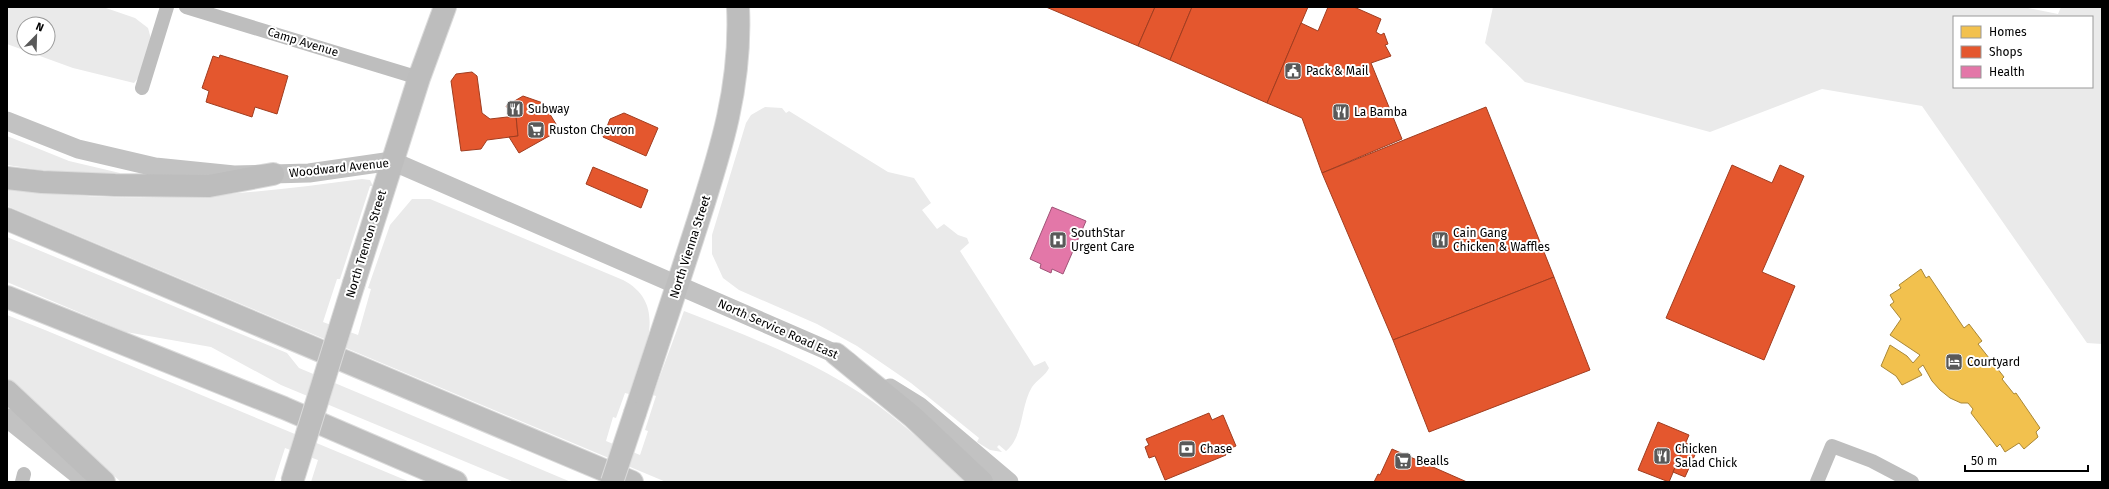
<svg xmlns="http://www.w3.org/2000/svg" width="2109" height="489" viewBox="0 0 2109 489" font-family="'Fira Sans',sans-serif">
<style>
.green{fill:#eaeaea;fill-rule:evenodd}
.homes{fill:#f2c14e;stroke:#a98737}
.shops{fill:#e4572e;stroke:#a03d20}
.health{fill:#e377a8;stroke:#9f5376}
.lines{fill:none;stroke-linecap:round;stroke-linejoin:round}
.highway-casing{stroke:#dbdbdb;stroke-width:24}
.street{stroke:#bebebe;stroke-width:14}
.secondary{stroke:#c2c2c2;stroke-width:19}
.highway{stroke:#bdbdbd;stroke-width:22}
.highway-bridge-casing{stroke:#dbdbdb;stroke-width:24;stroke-linecap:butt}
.highway-bridge{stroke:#bdbdbd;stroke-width:22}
.labels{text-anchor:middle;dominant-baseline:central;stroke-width:4;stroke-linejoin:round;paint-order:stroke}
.street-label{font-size:12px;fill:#000;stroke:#fff}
.poi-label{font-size:12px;fill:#000;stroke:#fff;text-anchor:start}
</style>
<rect width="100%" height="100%" fill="#fff"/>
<g class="green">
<path d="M7 7H103L135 18 148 28 151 39 139 77 134 83 73 68 7 44ZM24 24H48V48H24Z"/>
<path d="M1493 7H2023L2058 14 2061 7H2102V344L2087 343 1922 106 1822 89 1710 132 1525 82 1485 43ZM1954 17H2092V87H1954Z"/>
<path d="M765 107 782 108 786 113 789 111 888 172 914 178 931 203 922 210 937 229 944 224 958 235 967 238 969 243 960 251 1034 366 1045 361 1049 368C1046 375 1037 380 1032 387 1020 407 1024 436 1006 451L999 445 997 447 1002 452 990 450 977 442 979 438 911 383 857 346 817 324 739 290 723 278 712 254V235L746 123 751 115Z"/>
<path d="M7 136 69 161 120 173 119 178 61 173 7 165Z"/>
<path d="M362 179 370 180 373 186H370L340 279H337L323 322 358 335 371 289 368 288 390 225 412 199H430L623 280C671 305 642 357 629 394L625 393 616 418 613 417 606 441 640 455 648 431 645 430 656 396 653 395 684 311C755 339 828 366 888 413 915 434 940 458 965 482H666L7 206V187C125 207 244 195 362 179Z"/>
<path d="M7 237 287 353 299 368 571 482H514L281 385 211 347 126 332 7 282Z"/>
<path d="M7 315 45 330 410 482H311L318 460 285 448 274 482H121L7 379Z"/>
</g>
<path class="homes" d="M1921 269 1926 278 1929 276 1964 328 1969 324 1982 341 1978 344 2004 377 2002 379 2014 394 2016 393 2040 428 2036 432 2038 437 2024 449 2019 443 2005 452 2000 444 1997 447 1971 413 1973 409 1968 403H1961L1950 398 1940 390 1932 381 1923 365 1918 369 1922 375 1902 385 1896 376 1881 366 1890 345 1907 356 1913 363 1920 355 1890 335 1901 319 1890 305 1894 302 1890 295 1901 288 1899 285Z"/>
<g class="shops">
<path d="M1046 7H1155L1138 46Z"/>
<path d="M1155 7H1192L1170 60 1138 46Z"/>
<path d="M1192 7H1308L1267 103 1170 60Z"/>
<path d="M1328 7H1354L1381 19 1376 32 1381 35 1384 33 1388 44 1385 45 1391 56 1371 63 1402 139 1322 173 1302 118 1267 103 1301 23 1318 31Z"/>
<path d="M220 55 288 76 277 114 255 107 252 117 206 102 209 91 202 88 213 56 219 58Z"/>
<path d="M472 72 477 76 482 113 490 119 516 116 518 136 487 140 481 149 461 151 451 81 456 74Z"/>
<path d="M523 96 543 103 556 124 551 135 519 153 509 137 518 136 516 116H512L506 106Z"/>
<path d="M1486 107 1554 277 1393 340 1322 173Z"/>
<path d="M624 113 658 128 646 156 603 137 610 119Z"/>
<path d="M1732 165 1772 183 1780 165 1804 176 1762 272 1795 286 1764 360 1666 318Z"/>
<path d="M593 167 648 190 641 208 586 184Z"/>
<path d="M1554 277 1590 370 1429 432 1393 340Z"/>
<path d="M1209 413 1212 420 1223 415 1236 446 1224 451 1226 455 1165 480 1155 456 1149 458 1145 447 1149 445 1146 439Z"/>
<path d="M1658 422 1689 435 1669 482 1638 470Z"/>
<path d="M1686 443 1698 448 1685 477 1673 472Z"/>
<path d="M1392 449 1467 482H1374L1378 474 1380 475Z"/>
</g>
<path class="health" d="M1052 207 1086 221 1063 274 1052 269 1051 273 1040 268 1041 264 1030 259Z"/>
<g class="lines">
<defs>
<g id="highway">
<path d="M7 178 42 182 115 185 209 186 273 174"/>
<path d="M7 219 632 482"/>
<path d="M354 283 419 78 445 7"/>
<path d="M7 297 284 408 456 482"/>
<path d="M836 354 913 417 982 482"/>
<path d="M7 391 104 482"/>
<path d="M635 413C654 355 674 296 693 237 718 159 742 91 738 7"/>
</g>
</defs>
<use href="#highway" class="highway-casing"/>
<g class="street">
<path d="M186 7 419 78"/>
<path d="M142 88 167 7"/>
<path d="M22 482 24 474"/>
<path d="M1817 482 1832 446 1872 461 1912 482"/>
</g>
<g class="secondary">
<path d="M7 121 78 149 155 167 234 175 309 173 392 161 836 354 849 362"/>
<path d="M890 388 919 406 1009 482"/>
<path d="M7 418 87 482"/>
</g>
<use href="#highway" class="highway"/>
<defs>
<g id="highway-bridge">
<path d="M292 482 354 283"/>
<path d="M612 482 635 413"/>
</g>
</defs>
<use href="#highway-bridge" class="highway-bridge-casing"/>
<use href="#highway-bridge" class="highway-bridge"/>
</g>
<defs>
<symbol id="civic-square" viewBox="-11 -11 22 22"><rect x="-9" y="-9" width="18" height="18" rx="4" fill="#595959" stroke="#fff"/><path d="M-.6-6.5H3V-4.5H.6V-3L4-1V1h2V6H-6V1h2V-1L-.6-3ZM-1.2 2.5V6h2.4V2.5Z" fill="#fff"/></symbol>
<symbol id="restaurant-square" viewBox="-11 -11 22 22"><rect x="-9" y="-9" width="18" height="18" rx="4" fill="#595959" stroke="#fff"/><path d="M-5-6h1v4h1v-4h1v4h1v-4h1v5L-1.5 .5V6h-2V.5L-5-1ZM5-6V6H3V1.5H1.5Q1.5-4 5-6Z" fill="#fff"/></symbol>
<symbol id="supermarket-square" viewBox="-11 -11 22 22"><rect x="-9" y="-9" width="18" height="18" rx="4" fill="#595959" stroke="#fff"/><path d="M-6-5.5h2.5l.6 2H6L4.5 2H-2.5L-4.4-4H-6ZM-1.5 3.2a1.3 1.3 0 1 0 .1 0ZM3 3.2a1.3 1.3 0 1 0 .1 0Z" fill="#fff"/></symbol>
<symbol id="hospital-square" viewBox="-11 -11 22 22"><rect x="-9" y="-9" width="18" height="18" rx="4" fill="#595959" stroke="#fff"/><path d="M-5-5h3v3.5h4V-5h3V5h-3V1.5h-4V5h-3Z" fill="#fff"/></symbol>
<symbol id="hotel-square" viewBox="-11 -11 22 22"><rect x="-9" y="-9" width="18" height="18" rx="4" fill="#595959" stroke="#fff"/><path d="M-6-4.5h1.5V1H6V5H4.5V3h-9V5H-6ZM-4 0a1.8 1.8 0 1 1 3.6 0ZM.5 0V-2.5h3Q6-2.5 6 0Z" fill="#fff"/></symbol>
<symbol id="bank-square" viewBox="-11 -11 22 22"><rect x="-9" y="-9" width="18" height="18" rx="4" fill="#595959" stroke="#fff"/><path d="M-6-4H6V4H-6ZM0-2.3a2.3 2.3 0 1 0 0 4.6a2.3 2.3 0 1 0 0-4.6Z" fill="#fff"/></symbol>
</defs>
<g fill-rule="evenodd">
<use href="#civic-square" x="1283" y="61" width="20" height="20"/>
<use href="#restaurant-square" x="505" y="99" width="20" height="20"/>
<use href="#restaurant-square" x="1331" y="102" width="20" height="20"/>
<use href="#supermarket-square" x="526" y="120" width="20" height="20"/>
<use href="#hospital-square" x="1048" y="230" width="20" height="20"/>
<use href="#restaurant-square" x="1430" y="230" width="20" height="20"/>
<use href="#hotel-square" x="1944" y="352" width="20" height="20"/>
<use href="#bank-square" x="1177" y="439" width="20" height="20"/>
<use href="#restaurant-square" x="1652" y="446" width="20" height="20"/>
<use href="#supermarket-square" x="1393" y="451" width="20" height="20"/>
</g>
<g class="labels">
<g class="street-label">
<text transform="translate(303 42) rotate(17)">Camp Avenue</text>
<text transform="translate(339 168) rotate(-6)">Woodward Avenue</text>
<text transform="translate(366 244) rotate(-73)">North Trenton Street</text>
<text transform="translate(690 247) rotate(-72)">North Vienna Street</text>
<text transform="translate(778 329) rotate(24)">North Service Road East</text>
</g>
<g class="poi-label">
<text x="1306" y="71">Pack &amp; Mail</text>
<text x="528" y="109">Subway</text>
<text x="1354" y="112">La Bamba</text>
<text x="549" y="130">Ruston Chevron</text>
<text x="1071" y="233">SouthStar<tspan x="1071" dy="14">Urgent Care</tspan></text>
<text x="1453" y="233">Cain Gang<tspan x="1453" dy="14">Chicken &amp; Waffles</tspan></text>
<text x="1967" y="362">Courtyard</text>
<text x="1200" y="449">Chase</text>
<text x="1675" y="449">Chicken<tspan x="1675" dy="14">Salad Chick</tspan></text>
<text x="1416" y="461">Bealls</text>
</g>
</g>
<rect width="2109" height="489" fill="none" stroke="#000000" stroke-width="16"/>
<rect x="1953" y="16" width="140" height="72" fill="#ffffff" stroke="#999999"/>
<rect x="1961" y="26" width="20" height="12" fill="#f2c14e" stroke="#999999"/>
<text x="1989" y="36" font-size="12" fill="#000000">Homes</text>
<rect x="1961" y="46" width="20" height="12" fill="#e4572e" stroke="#999999"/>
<text x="1989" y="56" font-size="12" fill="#000000">Shops</text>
<rect x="1961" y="66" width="20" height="12" fill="#e377a8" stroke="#999999"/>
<text x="1989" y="76" font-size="12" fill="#000000">Health</text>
<g transform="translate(36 36) rotate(23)"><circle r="19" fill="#ffffff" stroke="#999999"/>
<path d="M0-3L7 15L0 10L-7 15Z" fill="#595959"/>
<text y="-6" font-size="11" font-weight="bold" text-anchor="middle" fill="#000000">N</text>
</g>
<path d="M1965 465v6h123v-6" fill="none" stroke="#000000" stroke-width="2"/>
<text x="1971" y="465" font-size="12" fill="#000000" stroke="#ffffff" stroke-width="3" paint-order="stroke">50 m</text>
</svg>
